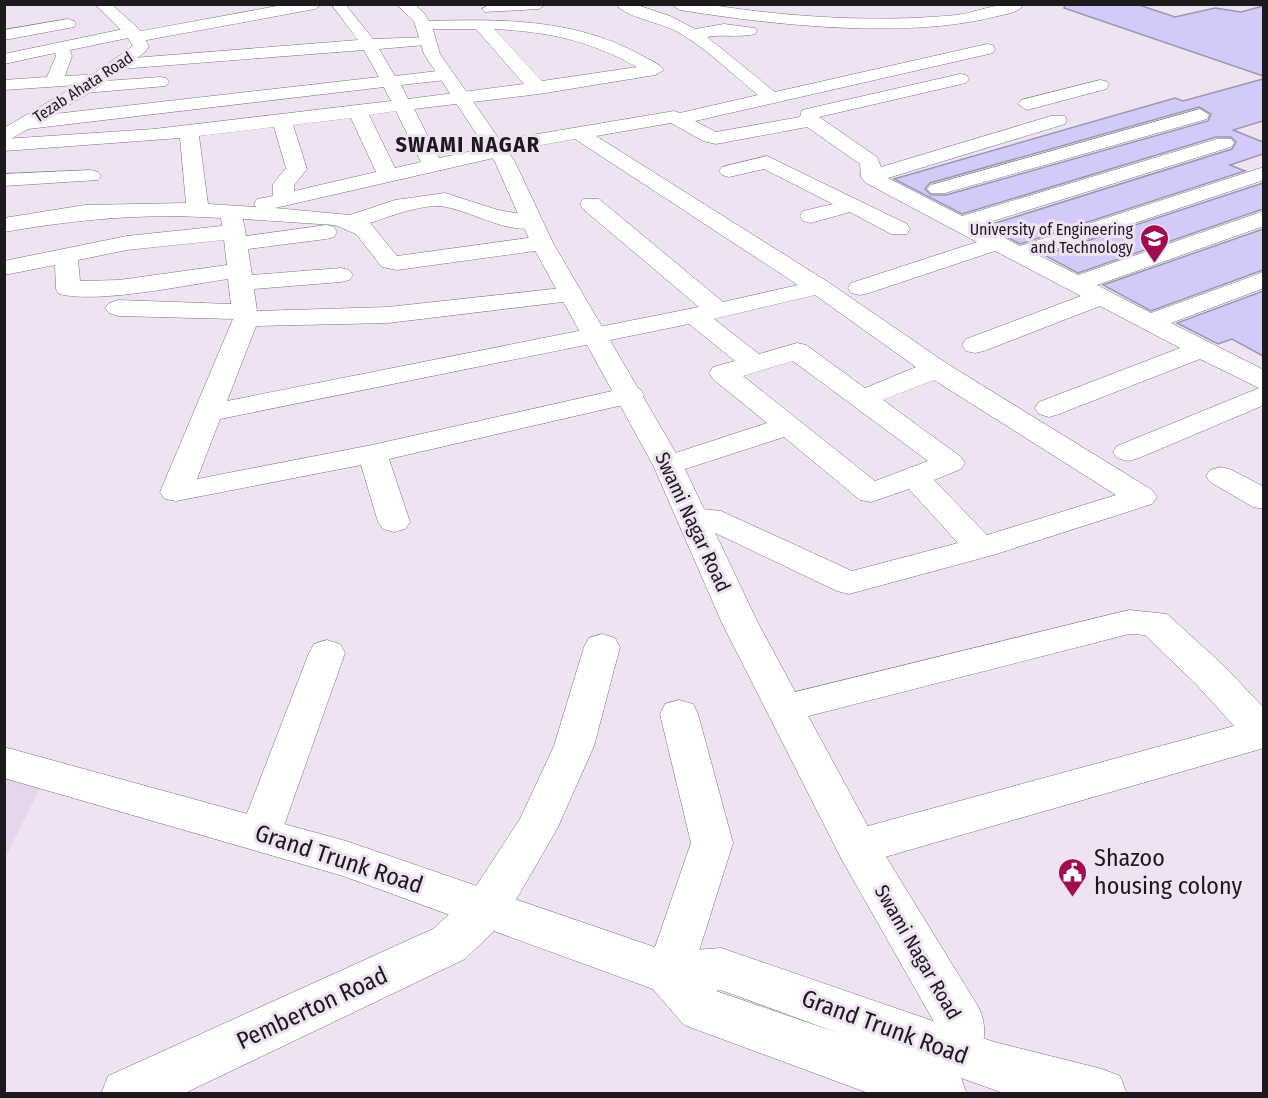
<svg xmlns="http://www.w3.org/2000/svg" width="1268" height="1098" viewBox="0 0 1268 1098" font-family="'Fira Sans Condensed',sans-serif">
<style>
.built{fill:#e7d5eb}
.building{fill:#d2cbfa;stroke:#9a98aa;stroke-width:1.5;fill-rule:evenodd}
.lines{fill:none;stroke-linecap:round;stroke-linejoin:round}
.street-casing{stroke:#7c717f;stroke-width:1}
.secondary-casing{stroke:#7c717f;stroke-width:1}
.primary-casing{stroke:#7c717f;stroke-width:1}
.street{fill:#fff;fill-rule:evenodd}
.secondary{fill:#fff;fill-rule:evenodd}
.primary{fill:#fff;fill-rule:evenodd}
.labels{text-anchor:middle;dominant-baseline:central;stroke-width:6;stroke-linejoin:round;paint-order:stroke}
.far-street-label{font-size:16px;fill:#1e191f;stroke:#efe2f2}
.far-poi-label{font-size:16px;fill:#1e191f;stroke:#efe2f2;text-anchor:end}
.street-label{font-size:20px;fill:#1e191f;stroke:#efe2f2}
.far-district-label{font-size:22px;font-weight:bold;letter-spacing:1.5px;fill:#1e191f;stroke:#efe2f2}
.near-poi-label{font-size:24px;fill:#1e191f;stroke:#efe2f2;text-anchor:start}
.near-street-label{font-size:24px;fill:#1e191f;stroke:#efe2f2}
</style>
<rect width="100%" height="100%" fill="#efe2f2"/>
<path class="built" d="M5 762 47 774 5 858Z"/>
<g class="building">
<path d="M1065 4H1136L1175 17 1215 8 1241 12 1263 6V76L1064 8Z"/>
<path d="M1263 79V121L1233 130 1263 142V154L1230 165 1245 171 1020 244 986 226 1232 149 1236 142 1231 137H1216L962 214 894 179 1175 98 1183 101ZM1199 107 1211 114 1208 121 946 195H931L925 189 930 183Z"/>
<path d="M1263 183V209L1078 273 1044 255Z"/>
<path d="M1263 229V270L1151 311 1103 285Z"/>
<path d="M1263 291V356L1232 339 1218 344 1177 323Z"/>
</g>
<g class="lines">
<defs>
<g id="street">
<path d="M288 4H322L315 9 136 42 128 38 70 50 72 56 65 76 104 74 107 78 105 81 160 77 166 78 169 82 166 86 85 93 79 92 76 88 78 85 4 90V80L47 77 56 56 55 53 4 64V54L133 27 141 31Z"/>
<path d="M331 4H345L373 39 431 37 433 40 425 45 379 49 395 76 446 70 455 75 446 80 401 85 408 99 524 84 476 29H420L418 26 420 23 426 21C498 19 571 18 637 53 645 58 658 62 664 70L655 75 539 94 414 109 439 158 487 148 489 143 496 141 674 111 680 113 758 95C732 74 707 49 678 32 660 22 627 18 615 4H634L670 16 695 29 724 24 755 28 757 31 755 34C739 38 723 34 707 37L775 92 987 44 993 45 995 49 993 53 695 121 716 132 800 117 802 110 960 74 966 75 969 79 966 83 819 117 877 157 881 167 1051 116H1065L1067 120 1065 124 888 178 962 216 1217 139H1231L1234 143 1231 147 980 225 1020 246 1264 167V180L1038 255 1078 275 1264 211V226L1097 285 1151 313 1264 272V288L1171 323 1264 370V405L1139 458 1128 461 1117 458 1113 452 1117 446 1259 388 1200 359 1059 414 1049 417 1039 414 1035 408 1039 402 1180 348 1100 306 984 351 975 353 966 351 962 345 966 339 1081 296 995 251 869 293 860 295 851 293 848 288 851 283 977 242 866 183 861 177 860 164 807 127 716 144 703 141 671 123 596 136 828 282 946 363 1152 490 1157 497 1152 504 993 555 849 594 837 591 705 528 681 525 676 518 681 511 692 508 721 511 852 571 958 543 909 489 871 502 860 500 784 437 679 471 668 474 657 471 653 465 657 459 767 423 713 379 709 373 713 367 735 361 689 324 220 419 197 479 372 445 630 387 640 389 644 395 640 401 389 459 410 522 405 529 394 532 383 529 378 522 361 465 176 501 165 499 160 492 233 319 118 316 109 313 105 308 109 303 118 300 231 304 228 279C185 285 99 304 59 294L56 289 55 265 4 275V261L127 236 222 226 221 218C144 213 80 219 4 232V218L85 205 186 203 180 138 4 151V139L154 129 391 101 384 87 28 129 19 123 28 117 379 77 364 50 120 69 111 64 120 59 358 40ZM494 29C550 32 588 40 637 67L542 81ZM396 111 421 162 395 168 369 115ZM351 118 376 172 294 191V185L307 169 293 125ZM274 127 286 168 273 184V196L257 199 254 204 256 207 208 204 199 136ZM575 139 798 285 723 302 599 199H583L580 204 583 209 699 307 227 401 256 326 388 323 571 301 580 299 583 294 580 289 571 287 388 307 257 311 254 289 341 282 349 280 353 275 349 270 341 268 252 275 248 249 326 239 334 237 337 232 334 227 326 225 246 236 243 219 335 225 356 234 382 267 397 270 542 250 550 248 553 243 550 238 542 236 397 256 370 223C388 217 427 202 446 207 476 213 508 235 540 227L543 222 540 217 498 210 445 193 395 200 350 215 275 208 498 157 505 155 508 151ZM224 240 227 265 119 280 80 281 78 260 127 250ZM815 295 916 367 865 388 806 345 797 343 759 354 714 319ZM793 361 928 461 875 481 743 376ZM934 380 1116 495 987 535 934 480 961 469 965 463 961 457 883 400Z"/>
<path d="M490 4H546L539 9 485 12 482 9Z"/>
<path d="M705 4C787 17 873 23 957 15 977 12 1005 0 1023 6 1017 13 1006 14 998 16 906 40 773 25 680 10L672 5Z"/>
<path d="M68 19 74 21 76 24 74 27 4 40V30Z"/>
<path d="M1100 80 1106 81 1109 85 1106 89 1027 110 1018 104 1021 100Z"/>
<path d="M1200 109 1209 115 1207 119 945 193H931L927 189 931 185Z"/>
<path d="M767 156 907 224 910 229 907 234H891L850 212 811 223 803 221 800 216 803 211 833 204 764 169 729 177 722 175 719 171 722 167Z"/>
<path d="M91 170 98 172 101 176 98 180 4 186V174Z"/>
<path d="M1221 467 1232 470 1264 487V509L1253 507 1210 482 1206 476 1210 470Z"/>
<path d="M1129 610 1167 614 1223 665 1264 708V748L857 865 842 860 836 847 842 834 857 829 1234 726 1197 685 1145 635 1129 634 785 722 771 718 766 708 771 698Z"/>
<path d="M602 634 615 638 620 647 594 746 557 829 503 922 465 959 183 1094H101L108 1076 433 929 471 894 520 819 554 746 584 647 589 638Z"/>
<path d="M327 640 340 644 345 653 281 834 275 846 260 851 245 846 239 834 309 653 314 644Z"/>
<path d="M679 700 693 704 698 714 733 843 692 973 686 988 669 994 652 988 646 973 691 843 660 714 665 704Z"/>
</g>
<g id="secondary">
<path d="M95 4H111L139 29 149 46 145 52 91 92 4 143V128L79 84 133 46 126 35Z"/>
<path d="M396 4H414L424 13 432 26 440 54 515 162 553 243 683 465 758 623 872 834 979 1008C989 1030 983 1048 974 1070L956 1077 938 1070 931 1053 937 1027 842 860 722 623 653 465 531 243 495 162 424 54 414 21Z"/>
</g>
<path id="primary" d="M4 747 346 841 669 952 721 948 994 1042 1102 1069 1120 1076 1127 1094H1006L961 1078 967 1094H871L684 1025 653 989 343 876 4 778ZM721 990 838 1033 716 991Z"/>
</defs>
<use href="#street" class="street-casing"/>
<use href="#secondary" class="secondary-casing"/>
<use href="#primary" class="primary-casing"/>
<use href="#street" class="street"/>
<use href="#secondary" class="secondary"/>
<use href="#primary" class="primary"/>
</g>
<defs>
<symbol id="university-pin" viewBox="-11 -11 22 30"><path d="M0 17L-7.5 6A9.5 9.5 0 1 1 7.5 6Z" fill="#a10b4f" stroke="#efe2f2"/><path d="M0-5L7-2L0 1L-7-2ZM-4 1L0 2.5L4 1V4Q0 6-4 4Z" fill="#fff"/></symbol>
<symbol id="civic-pin" viewBox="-11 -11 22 30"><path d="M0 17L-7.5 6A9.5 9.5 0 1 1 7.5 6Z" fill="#a10b4f" stroke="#efe2f2"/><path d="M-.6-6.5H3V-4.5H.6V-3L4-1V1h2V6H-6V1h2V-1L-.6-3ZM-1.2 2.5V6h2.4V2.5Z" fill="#fff"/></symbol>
</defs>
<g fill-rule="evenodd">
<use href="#university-pin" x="1138" y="222" width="33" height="45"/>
<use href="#civic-pin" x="1056" y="856" width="33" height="45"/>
</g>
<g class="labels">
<g class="far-street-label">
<text transform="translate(83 87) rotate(-33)">Tezab Ahata Road</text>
</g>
<g class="far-poi-label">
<text x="1133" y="229">University of Engineering<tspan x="1133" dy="18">and Technology</tspan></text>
</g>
<g class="street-label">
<text transform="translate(693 522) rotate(65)">Swami Nagar Road</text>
<text transform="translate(918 952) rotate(60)">Swami Nagar Road</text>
</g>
<g class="far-district-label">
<text x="468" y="144">SWAMI NAGAR</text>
</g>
<g class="near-poi-label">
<text x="1094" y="858">Shazoo<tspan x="1094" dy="28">housing colony</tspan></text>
</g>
<g class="near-street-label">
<text transform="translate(339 859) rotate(18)">Grand Trunk Road</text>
<text transform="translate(312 1008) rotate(-25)">Pemberton Road</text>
<text transform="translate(885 1027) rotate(20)">Grand Trunk Road</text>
</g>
</g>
<rect width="1268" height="1098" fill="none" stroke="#1e191f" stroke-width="12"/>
</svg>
